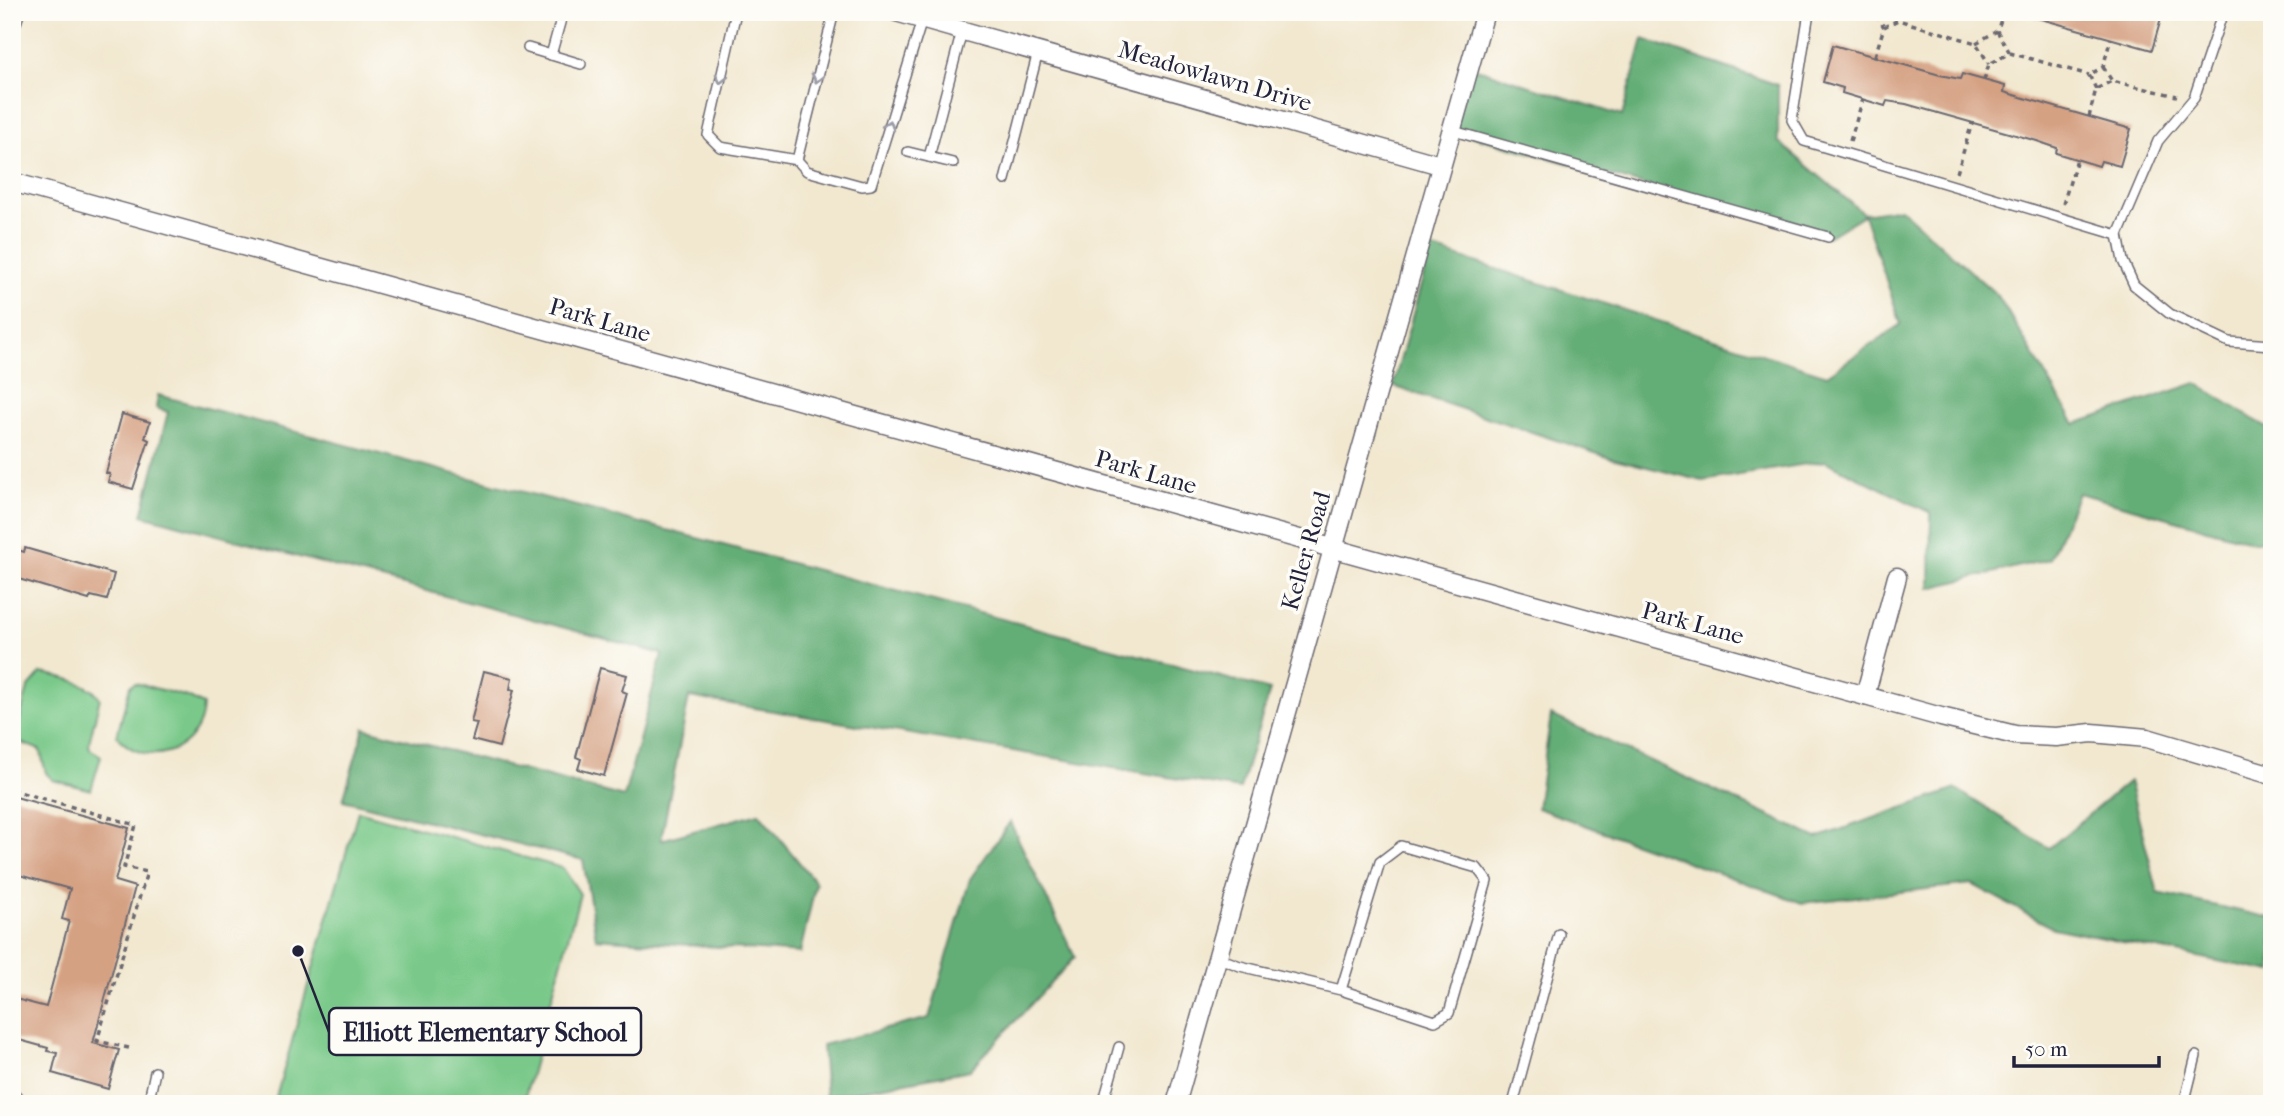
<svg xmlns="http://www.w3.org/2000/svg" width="2284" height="1116" viewBox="0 0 2284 1116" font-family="'IM FELL French Canon',serif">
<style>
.green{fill:#7ac98a;stroke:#4e7662;stroke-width:2}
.forest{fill:#63ad76;stroke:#426858;stroke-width:2}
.building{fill:#d5a183}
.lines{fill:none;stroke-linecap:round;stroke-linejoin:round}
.lane-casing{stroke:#6b676f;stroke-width:12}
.street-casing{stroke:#6b676f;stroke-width:21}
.path{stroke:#6b676f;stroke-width:3.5;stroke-dasharray:5 5;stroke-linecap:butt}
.lane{stroke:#fff;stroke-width:9}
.street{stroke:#fff;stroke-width:18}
.oneway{stroke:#9c9ca7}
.labels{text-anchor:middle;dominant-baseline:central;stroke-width:7;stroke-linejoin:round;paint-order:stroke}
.street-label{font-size:24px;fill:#22223b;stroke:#fdfcf7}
.leader{fill:none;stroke:#22223b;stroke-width:2.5}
.callout-dot{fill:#22223b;stroke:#fdfcf7;stroke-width:2.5}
.callout{fill:#fdfcf7;stroke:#22223b;stroke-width:2.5}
.callout-label{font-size:26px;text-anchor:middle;font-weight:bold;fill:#22223b}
</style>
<rect width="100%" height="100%" fill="#fdfcf7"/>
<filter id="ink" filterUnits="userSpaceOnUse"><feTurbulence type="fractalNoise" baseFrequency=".0143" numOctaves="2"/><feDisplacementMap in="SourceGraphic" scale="14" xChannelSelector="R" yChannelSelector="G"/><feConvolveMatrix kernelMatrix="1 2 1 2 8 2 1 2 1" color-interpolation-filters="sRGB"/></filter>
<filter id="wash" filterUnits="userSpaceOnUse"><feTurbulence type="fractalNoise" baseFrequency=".00686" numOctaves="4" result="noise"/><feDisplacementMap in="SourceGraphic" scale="28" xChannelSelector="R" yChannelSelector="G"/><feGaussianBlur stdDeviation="1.57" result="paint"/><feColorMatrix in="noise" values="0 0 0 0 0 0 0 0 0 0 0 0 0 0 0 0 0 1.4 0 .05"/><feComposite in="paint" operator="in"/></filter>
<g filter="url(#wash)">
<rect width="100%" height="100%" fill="#f2e8d0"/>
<g class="green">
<path d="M41 673C59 676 90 682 100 698L89 743 90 749 101 756 91 790 53 780 46 773 40 750 14 740 28 688Z"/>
<path d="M135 683 188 697 203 705C202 751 146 772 117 736L130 686Z"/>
<path d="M358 811 563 868 580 894 523 1104H274Z"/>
</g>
<g class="forest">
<path d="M1643 39 1778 85V141L1864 214 1900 208 1998 296 2075 424 2196 383 2272 431V537L2254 542 2078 493 2050 559 1930 588 1931 513 1825 461 1703 481 1607 457 1393 386 1431 248 1827 375 1901 324 1864 215 1828 237 1450 130 1469 66 1622 116Z"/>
<path d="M158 395 1270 690 1240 789 689 697 661 840 759 813 816 883 800 953 596 938 583 860 343 800 364 728 624 797 662 654 142 515 168 412 156 408Z"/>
<path d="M1551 715 1817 838 1956 789 2049 848 2129 781 2158 893 2272 918V972L2053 928 1972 884 1802 903 1537 808Z"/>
<path d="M1010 822 1075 957 970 1070 826 1097 822 1045 929 1018 970 879Z"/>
</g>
<g id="blocks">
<g class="building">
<path d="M2035 12H2163L2152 50 2034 17Z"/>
<path d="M1833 45 1940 75 1960 79 1962 74 2005 86 2004 92 2024 98 2131 129 2120 166 2101 161 2099 166 2056 153 2057 148 2037 141 1906 104 1887 101 1885 106 1842 93 1843 88 1823 82Z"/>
<path d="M122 414 150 422 145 438 149 440 133 489 108 482 110 474 106 473Z"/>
<path d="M25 548 114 574 107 600 91 596 89 600 12 577 15 549 24 552Z"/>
<path d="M600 668 627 675 622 691 627 693 604 776 578 769 581 759 576 757Z"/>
<path d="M484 671 512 678 510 689 514 690 499 747 472 740 477 723 471 722Z"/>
<path d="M12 796 129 828 115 881 135 887 93 1043 119 1050 108 1089 52 1073 57 1053 47 1051 48 1048 12 1038V998L46 1007 69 921 62 919 70 889 12 873Z"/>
</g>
</g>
</g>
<g filter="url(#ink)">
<use href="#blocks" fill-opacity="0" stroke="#6b676f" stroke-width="2"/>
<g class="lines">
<defs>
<g id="lane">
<path d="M736 12 708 135 720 147 797 160"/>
<path d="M834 12 797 160 807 171 862 186 871 185 922 20"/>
<path d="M1809 12 1792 120 1804 141 2118 235"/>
<path d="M2223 12 2194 98 2158 141 2118 235 2123 261 2134 285 2170 314 2229 342 2272 345"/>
<path d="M528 48 581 64"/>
<path d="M551 55 563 12"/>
<path d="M1450 130 1828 237"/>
<path d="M908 152 953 163"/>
<path d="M929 157 962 31"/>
<path d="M1005 180 1038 52"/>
<path d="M1216 957 1240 966 1341 990 1380 862 1401 846 1477 868 1487 881 1449 1013 1435 1021 1341 990"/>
<path d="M12 1091 23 1103"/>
<path d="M148 1104 155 1072"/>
<path d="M1103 1104 1119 1047"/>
<path d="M1513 1104 1559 934"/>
<path d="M2184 1104 2196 1056"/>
</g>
<g id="street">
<path d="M896 12 1440 165"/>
<path d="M12 21 15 12"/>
<path d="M12 182 1941 717 2015 735 2056 737 2092 733 2147 738 2272 775"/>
<path d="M1865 696 1897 577"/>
<path d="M1176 1104 1485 12"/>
</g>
</defs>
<use href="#lane" class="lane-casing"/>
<use href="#street" class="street-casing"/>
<g class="path">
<path d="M1867 12 1876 15 1884 27"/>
<path d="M1997 31 2010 53"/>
<path d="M1976 43 1997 31 2003 14"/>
<path d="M1875 56 1884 27 1898 20 1976 43 1989 64"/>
<path d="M2103 67 2112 81"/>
<path d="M1984 80 1989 64 2010 53 2089 75"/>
<path d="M2096 89 2089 75 2103 67 2111 38"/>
<path d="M2089 117 2096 89 2112 81 2177 96"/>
<path d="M1850 141 1863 99"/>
<path d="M1957 173 1972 123"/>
<path d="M2063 204 2077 159"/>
<path d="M12 790 136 825 124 867 147 872 97 1041 129 1048"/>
</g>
<use href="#lane" class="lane"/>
<use href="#street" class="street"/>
</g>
<defs><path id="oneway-chevron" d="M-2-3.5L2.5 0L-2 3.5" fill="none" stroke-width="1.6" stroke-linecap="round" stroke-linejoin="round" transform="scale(1.75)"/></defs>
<g class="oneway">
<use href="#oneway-chevron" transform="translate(817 78) rotate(104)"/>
<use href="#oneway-chevron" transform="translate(721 79) rotate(103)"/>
<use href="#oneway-chevron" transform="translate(889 125) rotate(-73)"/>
</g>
</g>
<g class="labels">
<g class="street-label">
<text transform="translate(1215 76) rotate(16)">Meadowlawn Drive</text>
<text transform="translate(600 320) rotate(16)">Park Lane</text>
<text transform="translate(1146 472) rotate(16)">Park Lane</text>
<text transform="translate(1306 551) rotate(-74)">Keller Road</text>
<text transform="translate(1693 623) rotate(15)">Park Lane</text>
</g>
</g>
<path class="leader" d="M298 951L329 1032"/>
<circle class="callout-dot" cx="298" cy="951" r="7"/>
<rect class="callout" x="329" y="1008" width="312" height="47" rx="7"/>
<g class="callout-label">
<text x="485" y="1041">Elliott Elementary School</text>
</g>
<rect width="2284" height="1116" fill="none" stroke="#fdfcf7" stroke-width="42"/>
<path d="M2014 1056v10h145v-10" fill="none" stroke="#22223b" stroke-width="3.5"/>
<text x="2025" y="1056" font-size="21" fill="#22223b" stroke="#fdfcf7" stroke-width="5" paint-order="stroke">50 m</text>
</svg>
